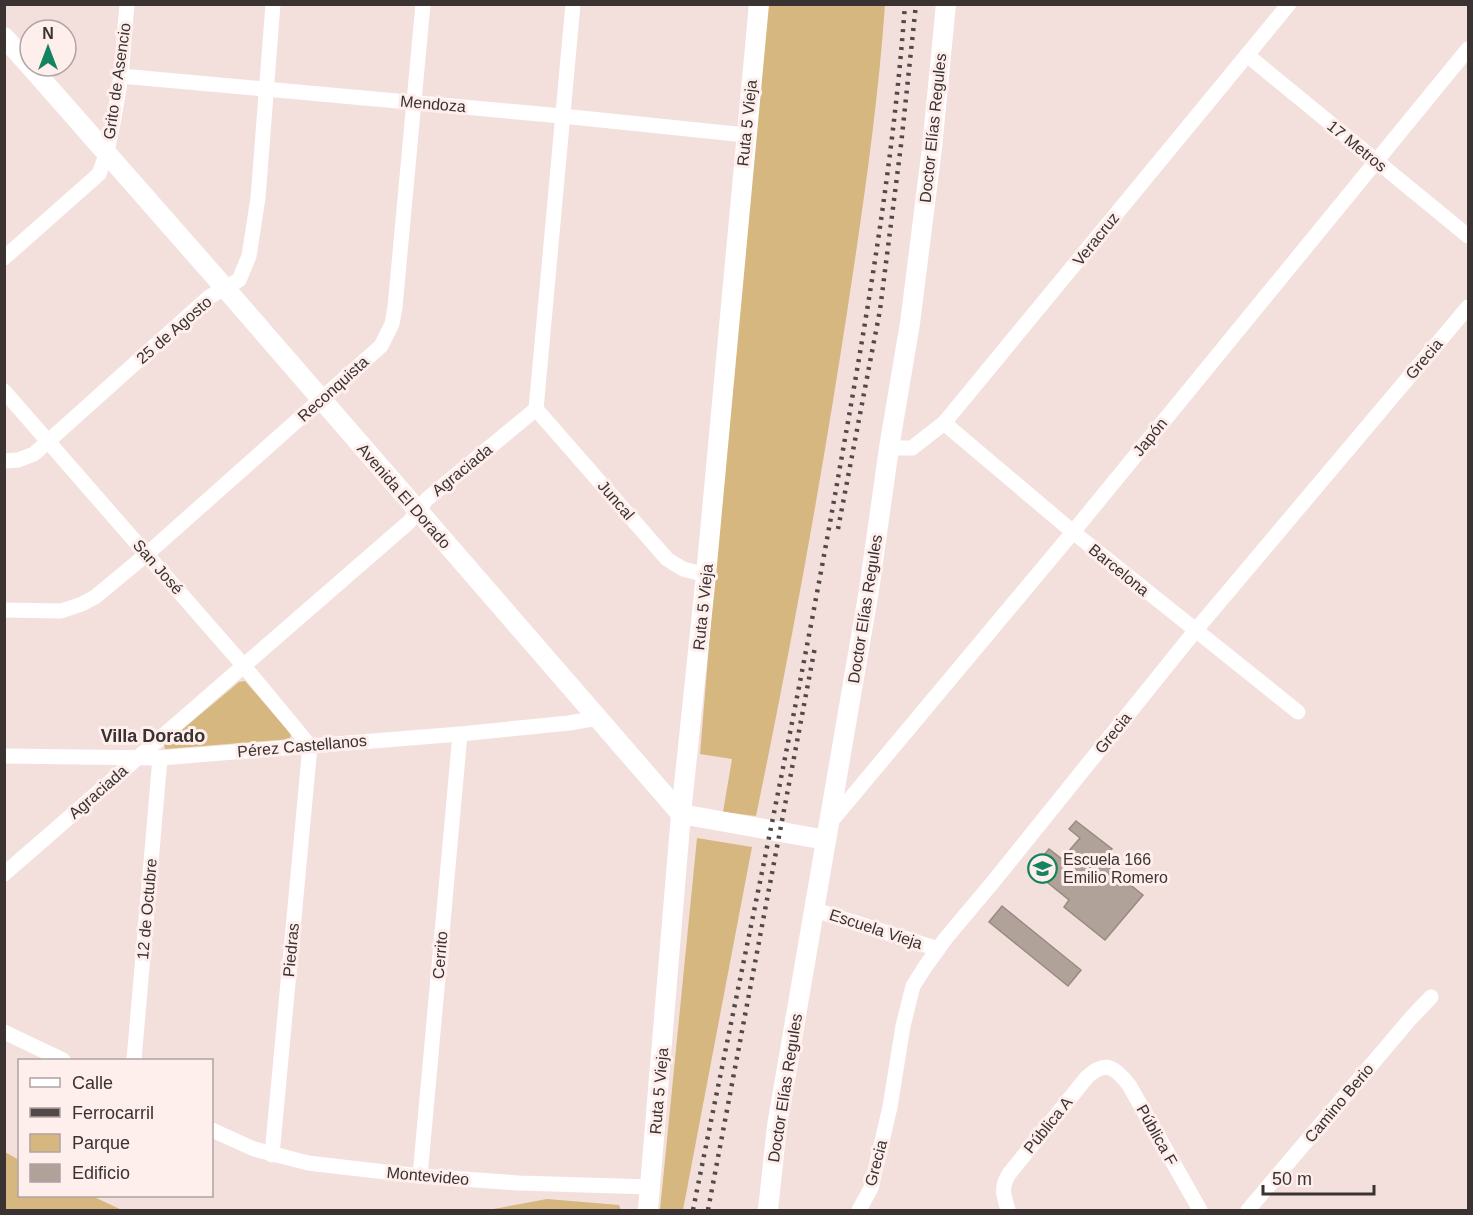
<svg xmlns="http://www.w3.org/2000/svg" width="1473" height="1215" viewBox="0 0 1473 1215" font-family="Arial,sans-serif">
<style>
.green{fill:#d5b77f}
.building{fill:#b0a299;stroke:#988a81;stroke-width:1.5}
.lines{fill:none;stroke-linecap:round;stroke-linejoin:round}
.minor{stroke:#fff;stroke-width:15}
.tertiary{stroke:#fff;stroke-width:20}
.rail{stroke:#524948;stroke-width:4.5;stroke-dasharray:3 6;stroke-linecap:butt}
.labels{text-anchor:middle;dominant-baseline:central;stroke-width:6;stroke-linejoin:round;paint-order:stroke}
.street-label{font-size:16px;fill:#3a3332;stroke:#feeeec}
.poi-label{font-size:16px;fill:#3a3332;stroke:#feeeec;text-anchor:start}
.neighbourhood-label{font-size:18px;font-weight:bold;fill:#3a3332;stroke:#feeeec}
</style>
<rect width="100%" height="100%" fill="#f3e0dd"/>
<g class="green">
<path d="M762 5H885C878 105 863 207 848 306 822 477 791 647 756 816L723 812 732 759 700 754Z"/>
<path d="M245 681 291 734 290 739 165 749 164 745 239 682Z"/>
<path d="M697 838 752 847 683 1210H660Z"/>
<path d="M5 1152 19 1160 20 1196H92L122 1210H5Z"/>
<path d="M547 1199 619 1205 621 1210H488Z"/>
</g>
<g class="building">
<path d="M1076 821 1112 849 1105 858 1109 862 1106 865 1143 895 1105 940 1064 907 1069 900 1032 870 1049 849 1062 859 1080 838 1069 829Z"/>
<path d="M1002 906 1081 970 1068 986 989 922Z"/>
</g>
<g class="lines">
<g class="minor">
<path d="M1247 55 1468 236"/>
<path d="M121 76 562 116 746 135"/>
<path d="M4 258 99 174 107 152 114 118 121 76 127 4"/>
<path d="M4 391 243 665 310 746 272 1155"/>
<path d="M536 409 667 559 683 569 706 575"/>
<path d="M944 423 1073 532 1298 712"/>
<path d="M889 448H912L944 423 1289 4"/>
<path d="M4 461 18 460 34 454 209 297 239 280 249 256 258 198 273 4"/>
<path d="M4 610 61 611 82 604 95 597 147 554 381 346 392 324 395 307 423 4"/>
<path d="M4 756 160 758 460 734 569 723 598 718"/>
<path d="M829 824 1073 532 1468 49"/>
<path d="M4 874 409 522 427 499 536 409 573 4"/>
<path d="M815 910 938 949"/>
<path d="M4 1032 63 1060"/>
<path d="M134 1060 160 758"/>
<path d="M212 1130 254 1149 308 1163 420 1176 519 1183 651 1187"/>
<path d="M420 1176 460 734"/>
<path d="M859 1210 871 1188 890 1107 903 1026 913 986 925 967 946 938 993 882 1195 631 1468 307"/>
<path d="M1008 1210C1004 1196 1000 1188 1009 1174L1087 1077C1106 1060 1115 1067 1129 1085L1200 1210"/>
<path d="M1248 1210 1411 1018 1431 997"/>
</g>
<g class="tertiary">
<path d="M4 37 30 66"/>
<path d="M30 66 225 288 681 814 826 840"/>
<path d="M648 1210 681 814 706 575 759 4"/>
<path d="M768 1210 777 1126 869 590 889 448 910 323 932 148 946 4"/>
</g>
<g class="rail">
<path d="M838 529 880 310 901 145 916 4"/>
<path d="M693 1210C743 961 797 712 841 461 868 310 894 158 905 4"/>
<path d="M708 1210 815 647"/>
</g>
</g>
<defs>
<symbol id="school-ring" viewBox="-11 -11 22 22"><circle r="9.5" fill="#feeeec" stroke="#158360" stroke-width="1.5"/><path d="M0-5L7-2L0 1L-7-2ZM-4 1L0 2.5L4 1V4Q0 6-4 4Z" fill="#158360"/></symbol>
</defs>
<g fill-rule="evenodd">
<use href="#school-ring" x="1026" y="852" width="33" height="33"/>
</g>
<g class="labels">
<g class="street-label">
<text transform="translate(117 81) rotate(-82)">Grito de Asencio</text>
<text transform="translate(433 104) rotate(5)">Mendoza</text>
<text transform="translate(747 123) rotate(-84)">Ruta 5 Vieja</text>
<text transform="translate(933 128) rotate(-84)">Doctor Elías Regules</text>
<text transform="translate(1357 146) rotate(39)">17 Metros</text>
<text transform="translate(1096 239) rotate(-51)">Veracruz</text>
<text transform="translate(174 330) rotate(-41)">25 de Agosto</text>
<text transform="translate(1424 359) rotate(-50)">Grecia</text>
<text transform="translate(333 389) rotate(-42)">Reconquista</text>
<text transform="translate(1150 437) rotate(-51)">Japón</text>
<text transform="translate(462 470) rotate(-39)">Agraciada</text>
<text transform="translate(404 496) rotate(49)">Avenida El Dorado</text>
<text transform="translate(616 500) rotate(49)">Juncal</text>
<text transform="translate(158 567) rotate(49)">San José</text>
<text transform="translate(1119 570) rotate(39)">Barcelona</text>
<text transform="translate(703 607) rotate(-84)">Ruta 5 Vieja</text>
<text transform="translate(865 609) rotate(-81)">Doctor Elías Regules</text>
<text transform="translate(1113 733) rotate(-51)">Grecia</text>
<text transform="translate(302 746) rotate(-5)">Pérez Castellanos</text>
<text transform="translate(98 792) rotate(-41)">Agraciada</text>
<text transform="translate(147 909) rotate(-85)">12 de Octubre</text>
<text transform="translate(876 929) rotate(18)">Escuela Vieja</text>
<text transform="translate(291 950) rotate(-85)">Piedras</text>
<text transform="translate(440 955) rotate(-85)">Cerrito</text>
<text transform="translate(785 1088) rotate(-81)">Doctor Elías Regules</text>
<text transform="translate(659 1091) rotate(-85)">Ruta 5 Vieja</text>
<text transform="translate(1339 1103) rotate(-50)">Camino Berio</text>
<text transform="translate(1048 1125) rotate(-51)">Pública A</text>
<text transform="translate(1157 1135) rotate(61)">Pública F</text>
<text transform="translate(876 1163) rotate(-75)">Grecia</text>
<text transform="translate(428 1176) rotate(5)">Montevideo</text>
</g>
<g class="poi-label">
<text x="1063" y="859">Escuela 166<tspan x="1063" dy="18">Emilio Romero</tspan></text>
</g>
<g class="neighbourhood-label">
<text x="153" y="736">Villa Dorado</text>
</g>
</g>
<rect width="1473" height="1215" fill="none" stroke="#3a3332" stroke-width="12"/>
<rect x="18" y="1059" width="195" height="138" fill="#feeeec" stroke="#b0a3a2" stroke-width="1.5"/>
<rect x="30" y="1078" width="30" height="9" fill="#ffffff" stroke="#b0a3a2" stroke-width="1.5"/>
<text x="72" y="1089" font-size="18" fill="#3a3332">Calle</text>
<rect x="30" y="1108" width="30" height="9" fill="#524948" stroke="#b0a3a2" stroke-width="1.5"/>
<text x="72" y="1119" font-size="18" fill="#3a3332">Ferrocarril</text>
<rect x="30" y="1134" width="30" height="18" fill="#d5b77f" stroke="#b0a3a2" stroke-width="1.5"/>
<text x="72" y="1149" font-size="18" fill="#3a3332">Parque</text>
<rect x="30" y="1164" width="30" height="18" fill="#b0a299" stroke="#b0a3a2" stroke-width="1.5"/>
<text x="72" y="1179" font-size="18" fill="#3a3332">Edificio</text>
<g transform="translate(48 48)"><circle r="28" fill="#feeeec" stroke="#b0a3a2" stroke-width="1.5"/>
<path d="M0-4.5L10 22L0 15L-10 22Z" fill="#158360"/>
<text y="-9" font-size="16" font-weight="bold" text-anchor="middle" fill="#3a3332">N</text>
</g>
<path d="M1263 1185v9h111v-9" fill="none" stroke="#3a3332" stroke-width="3"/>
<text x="1272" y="1185" font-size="18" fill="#3a3332" stroke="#feeeec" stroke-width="4.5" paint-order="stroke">50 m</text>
</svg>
